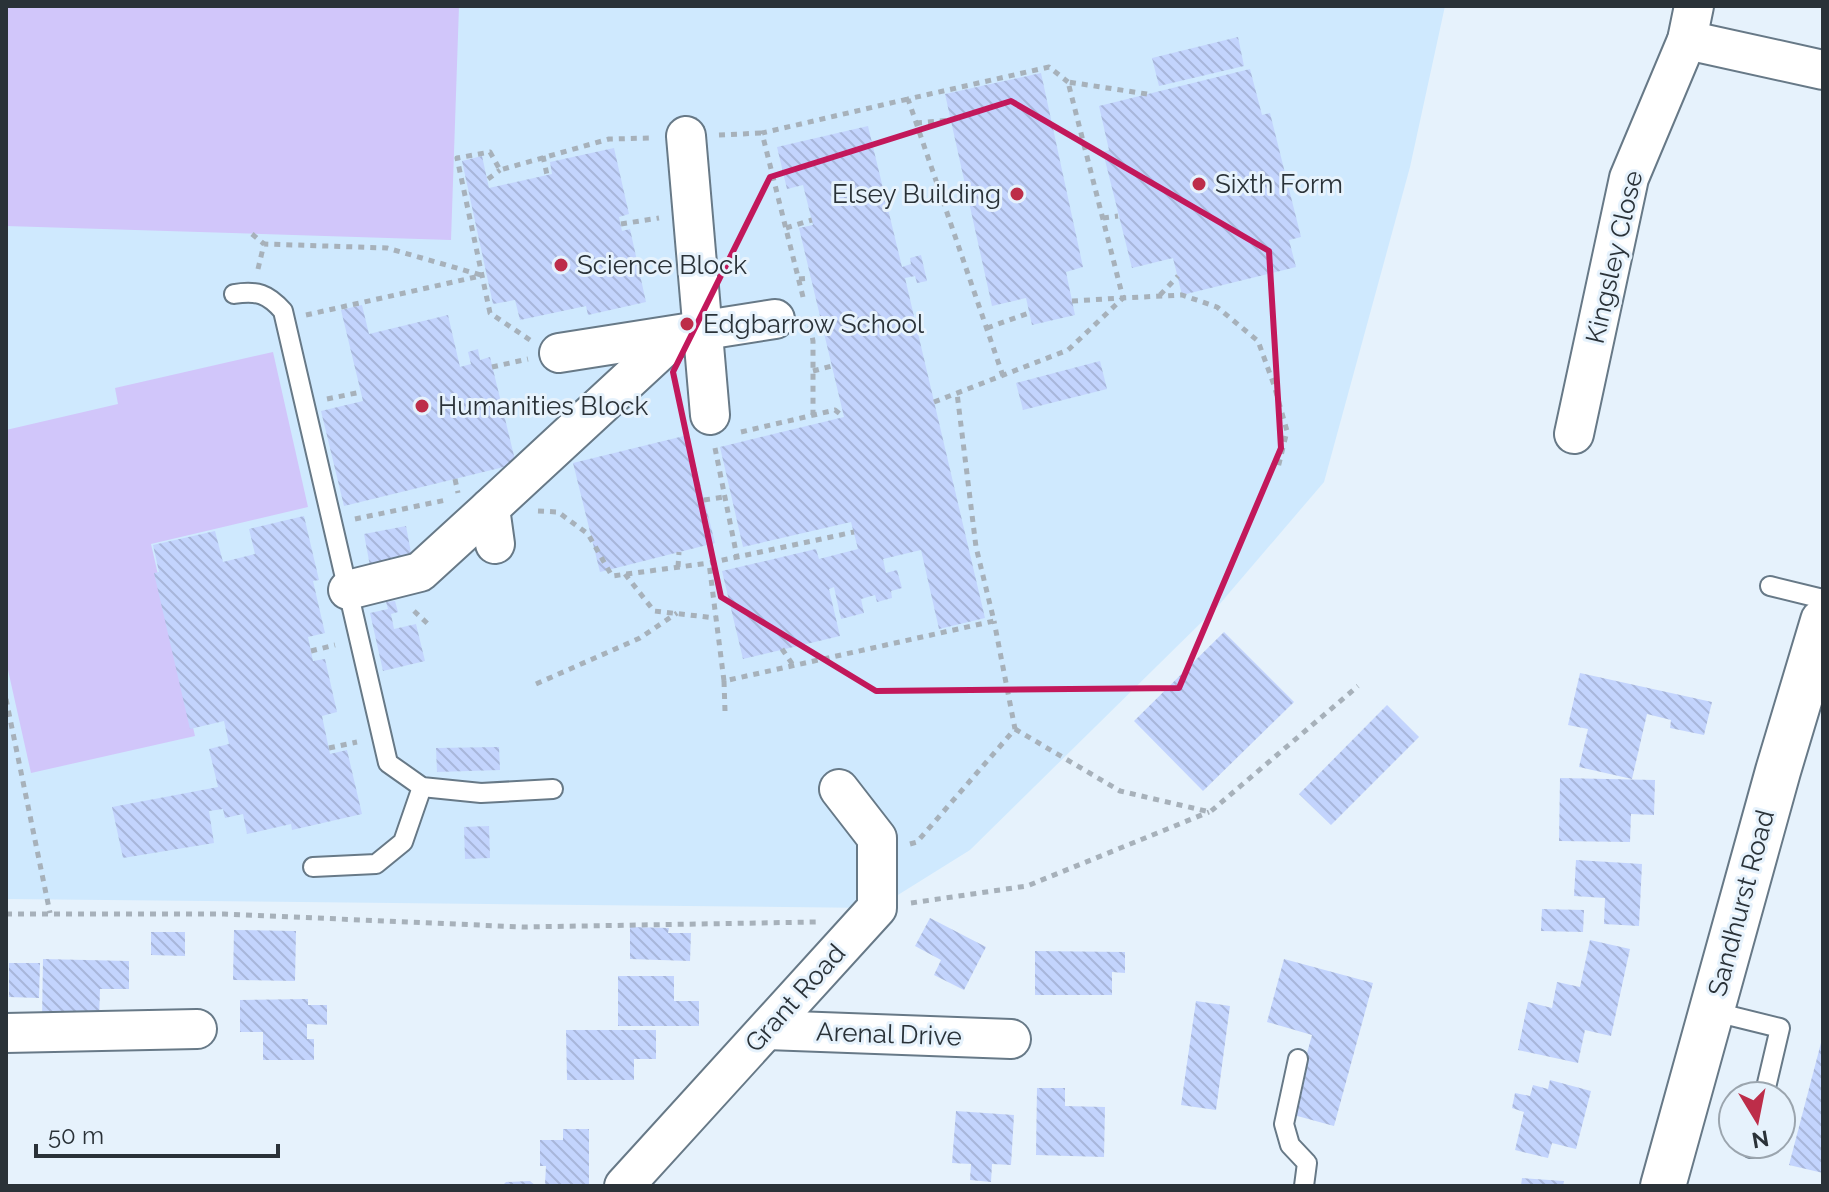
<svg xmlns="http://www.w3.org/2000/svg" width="1829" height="1192" viewBox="0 0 1829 1192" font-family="Raleway,sans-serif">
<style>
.built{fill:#cfe9fe}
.pitch{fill:#d1c6fa}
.building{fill:url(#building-back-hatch)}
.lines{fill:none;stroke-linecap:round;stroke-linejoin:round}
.lane-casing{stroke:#677987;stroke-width:22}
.street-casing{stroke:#677987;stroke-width:42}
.secondary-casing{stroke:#677987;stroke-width:48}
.path{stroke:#a7b1ba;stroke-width:5;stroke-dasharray:6 6;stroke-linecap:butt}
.lane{stroke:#fff;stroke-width:18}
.street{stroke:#fff;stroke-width:38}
.secondary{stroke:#fff;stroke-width:44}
.marked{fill:none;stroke:#c2185b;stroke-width:6;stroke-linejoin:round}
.poi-dot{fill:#bd2d49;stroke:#e6f2fc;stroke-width:3}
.labels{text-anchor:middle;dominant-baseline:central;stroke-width:6;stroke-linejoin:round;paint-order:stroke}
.poi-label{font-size:26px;fill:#2a3238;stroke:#e6f2fc;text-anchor:start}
.street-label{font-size:26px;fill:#2a3238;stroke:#e6f2fc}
</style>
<defs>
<pattern id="building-back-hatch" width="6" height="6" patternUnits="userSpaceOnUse" patternTransform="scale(2)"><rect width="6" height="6" fill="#c3d4fd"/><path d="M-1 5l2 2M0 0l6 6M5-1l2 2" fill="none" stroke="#a8b6da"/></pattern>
</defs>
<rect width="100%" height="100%" fill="#e6f2fc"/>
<path class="built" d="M6 6H1445L1410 167 1324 482 1218 606 970 850 877 908 6 899Z"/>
<g class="pitch">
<path d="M6 6H459L451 240 6 226Z"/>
<path d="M273 352 308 507 151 544 195 736 31 773 6 661V430L118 404 115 388Z"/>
</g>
<g class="building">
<path d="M1238 37 1244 66 1159 86 1152 58Z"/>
<path d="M1250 69 1262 115 1270 113 1301 237 1289 240 1296 267 1182 295 1173 258 1132 268 1103 152 1109 150 1099 106Z"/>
<path d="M1041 73 1083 267 1066 272 1075 315 1032 325 1026 298 992 306 945 94Z"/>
<path d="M868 126 902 267 911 264 910 258 921 255 927 281 917 283 915 276 905 278 985 618 939 629 921 550 883 559 886 573 897 570 902 588 891 591 892 598 877 602 875 595 861 599 864 613 841 619 834 587 829 589 840 636 743 659 722 571 816 549 819 559 858 549 851 522 743 547 720 447 844 417 799 228 813 225 803 185 787 189 777 147Z"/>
<path d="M614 148 629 214 619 217 622 231 630 229 646 302 588 315 586 306 520 320 515 300 493 304 462 161 482 156 489 188 552 174 550 162Z"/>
<path d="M362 305 369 334 448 315 460 367 471 364 468 352 478 349 480 360 490 357 516 464 344 506 321 411 363 401 341 310Z"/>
<path d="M1100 361 1107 389 1023 410 1016 383Z"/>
<path d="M688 435 715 543 600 572 573 463Z"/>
<path d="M304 516 319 580 313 581 325 633 308 637 313 661 325 659 337 712 322 716 330 754 347 750 362 814 292 830 291 824 247 834 243 814 225 818 223 809 209 811 214 843 123 858 112 807 218 787 209 749 229 744 224 721 190 729 154 573 159 572 153 545 215 531 223 562 255 554 249 529Z"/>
<path d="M406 526 412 558 370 566 364 534Z"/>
<path d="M395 601 398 612 391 614 394 629 416 624 425 661 383 671 370 613 388 609 386 602Z"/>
<path d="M1224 632 1294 702 1203 791 1134 721Z"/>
<path d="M1580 673 1712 702 1704 735 1670 728 1671 720 1647 714 1632 779 1579 767 1588 729 1568 725Z"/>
<path d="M1387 705 1419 737 1331 825 1299 794Z"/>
<path d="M499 747 500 770 437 772 436 748Z"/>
<path d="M1560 778 1655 780 1654 815 1631 814 1630 842 1559 841Z"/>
<path d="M489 826 490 858 465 859 464 827Z"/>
<path d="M1576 860 1642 864 1639 926 1604 924 1605 898 1574 896Z"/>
<path d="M1542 909 1584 910 1583 932 1541 931Z"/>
<path d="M930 918 986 947 964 990 934 975 941 960 915 946Z"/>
<path d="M630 927 669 928 668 933H691L690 961 630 959Z"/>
<path d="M234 930 296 931 295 981 233 980Z"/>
<path d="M151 932H185V956L151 955Z"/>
<path d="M1590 940 1630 949 1611 1036 1585 1030 1578 1063 1518 1050 1528 1002 1552 1008 1557 982 1580 987Z"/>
<path d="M1035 951 1125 952V973L1112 972V995H1035Z"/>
<path d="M43 959 129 961V989H100L99 1021 42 1020Z"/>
<path d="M1284 959 1373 983 1334 1126 1290 1114 1312 1035 1267 1022Z"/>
<path d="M9 963H40L39 998 9 997Z"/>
<path d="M618 976H674V1001H699V1026H618Z"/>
<path d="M308 999V1005H327V1025L307 1024V1039H314V1060H263V1032H240V1000Z"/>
<path d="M1196 1001 1230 1006 1216 1110 1181 1105Z"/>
<path d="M566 1030H656V1059H634V1080H567Z"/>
<path d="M1822 1039H1823V1173L1789 1165Z"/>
<path d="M1550 1080 1591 1091 1576 1149 1552 1143 1548 1158 1515 1150 1524 1112 1512 1108 1515 1093 1530 1096 1533 1085 1548 1089Z"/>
<path d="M1037 1088H1065V1106L1105 1107 1104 1157 1036 1155Z"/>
<path d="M956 1111 1014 1115 1011 1165 992 1164 991 1182 970 1180 971 1164 952 1163Z"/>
<path d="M563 1129H589V1184H545L546 1166H540V1140H563Z"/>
<path d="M1522 1178 1564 1181 1563 1186H1521Z"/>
<path d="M530 1181 536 1186H502L506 1182Z"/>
</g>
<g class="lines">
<defs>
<g id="lane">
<path d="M234 294C257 290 268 294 283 311L388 763 422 787 481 793 553 789"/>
<path d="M1770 586 1823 599"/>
<path d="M313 867 376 864 403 842 422 787"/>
<path d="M1711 1011 1780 1028 1764 1096"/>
<path d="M1298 1059 1284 1124 1290 1145 1307 1163 1304 1186"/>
<path d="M1751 1148 1752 1144"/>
</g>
<g id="street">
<path d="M1687 40 1823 70"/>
<path d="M686 136 710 415"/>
<path d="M559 353 775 319"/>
<path d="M1574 434 1629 178 1687 40 1694 6"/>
<path d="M495 544 490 508 677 335"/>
<path d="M348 590 420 572 490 508"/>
<path d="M767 1030 1011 1039"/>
<path d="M6 1033 197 1029"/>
<path d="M624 1186 877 908V838L839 789"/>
</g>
<path id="secondary" d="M1663 1186 1778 771 1823 621"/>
</defs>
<use href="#lane" class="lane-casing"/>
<use href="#street" class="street-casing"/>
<use href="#secondary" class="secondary-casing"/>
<g class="path">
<path d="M1147 94 1068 82 1123 298 1182 295 1217 307 1258 341 1274 385 1287 431 1278 468"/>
<path d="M916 123 951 120"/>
<path d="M719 135 762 133"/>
<path d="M543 156 547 175"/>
<path d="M488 179 500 170"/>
<path d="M1103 218 1118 216"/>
<path d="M621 224 659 218"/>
<path d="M786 228 812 220"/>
<path d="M252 234 264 244"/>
<path d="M258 269 264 244 387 248 481 275"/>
<path d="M799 279 811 278"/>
<path d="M1160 295 1178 276"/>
<path d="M803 297 762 133 908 99"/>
<path d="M1072 301 1122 298"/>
<path d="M306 315 480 276"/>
<path d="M810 326 813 341V415"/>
<path d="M987 328 1029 313"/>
<path d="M530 340 490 313 457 158 490 152 500 170 609 139 653 138"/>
<path d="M492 367 528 359"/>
<path d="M813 371 832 366"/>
<path d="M1003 376 908 99 1049 67 1068 82"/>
<path d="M327 399 361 392"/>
<path d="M934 402 1068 350 1123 298"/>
<path d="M741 432 835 410 844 417"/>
<path d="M715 448 737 557"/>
<path d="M455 479 458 493"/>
<path d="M704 500 724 497"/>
<path d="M538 511 558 512 588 534 612 576 709 563"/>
<path d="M355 519 446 500"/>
<path d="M678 567 679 552"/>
<path d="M625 574 654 611 716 618"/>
<path d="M414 611 429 625"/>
<path d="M782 649 793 665"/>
<path d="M311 651 335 645"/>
<path d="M724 681 709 563 854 532"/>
<path d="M536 684 640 638 677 613"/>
<path d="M6 699 50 913"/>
<path d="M725 711 724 681 994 621 976 547 957 393"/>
<path d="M1015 729 1120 791 1210 812 1358 686"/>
<path d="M329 748 357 742"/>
<path d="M910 844 917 842 1015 729 994 621"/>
<path d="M911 903 1027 886 1209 812"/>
<path d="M6 914H224L523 927 816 922"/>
</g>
<use href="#lane" class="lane"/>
<use href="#street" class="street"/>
<use href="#secondary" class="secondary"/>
</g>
<path class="marked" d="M1011 101 1269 251 1281 448 1179 688 876 691 721 597 673 372 770 177Z"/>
<g class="poi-dot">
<circle cx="1199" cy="184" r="8"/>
<circle cx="1017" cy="194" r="8"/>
<circle cx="561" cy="265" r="8"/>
<circle cx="687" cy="324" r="8"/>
<circle cx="422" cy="406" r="8"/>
</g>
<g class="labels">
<g class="poi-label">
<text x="1215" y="184">Sixth Form</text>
<text x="1001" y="194" text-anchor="end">Elsey Building</text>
<text x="577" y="265">Science Block</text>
<text x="703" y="324">Edgbarrow School</text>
<text x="438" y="406">Humanities Block</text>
</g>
<g class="street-label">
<text transform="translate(1614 257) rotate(-77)">Kingsley Close</text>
<text transform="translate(1741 903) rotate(-75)">Sandhurst Road</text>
<text transform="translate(795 998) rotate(-48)">Grant Road</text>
<text transform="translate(889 1034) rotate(2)">Arenal Drive</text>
</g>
</g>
<rect width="1829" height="1192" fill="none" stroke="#2a3238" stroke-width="16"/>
<g transform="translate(1757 1120) rotate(170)"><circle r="38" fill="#e6f2fc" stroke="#9ba5ae" stroke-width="2"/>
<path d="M0-6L14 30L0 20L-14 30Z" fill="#bd2d49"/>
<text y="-12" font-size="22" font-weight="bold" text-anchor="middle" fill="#2a3238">N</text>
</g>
<path d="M36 1144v12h242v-12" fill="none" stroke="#2a3238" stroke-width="4"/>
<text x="48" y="1144" font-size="24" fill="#2a3238" stroke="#e6f2fc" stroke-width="6" paint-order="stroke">50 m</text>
</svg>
